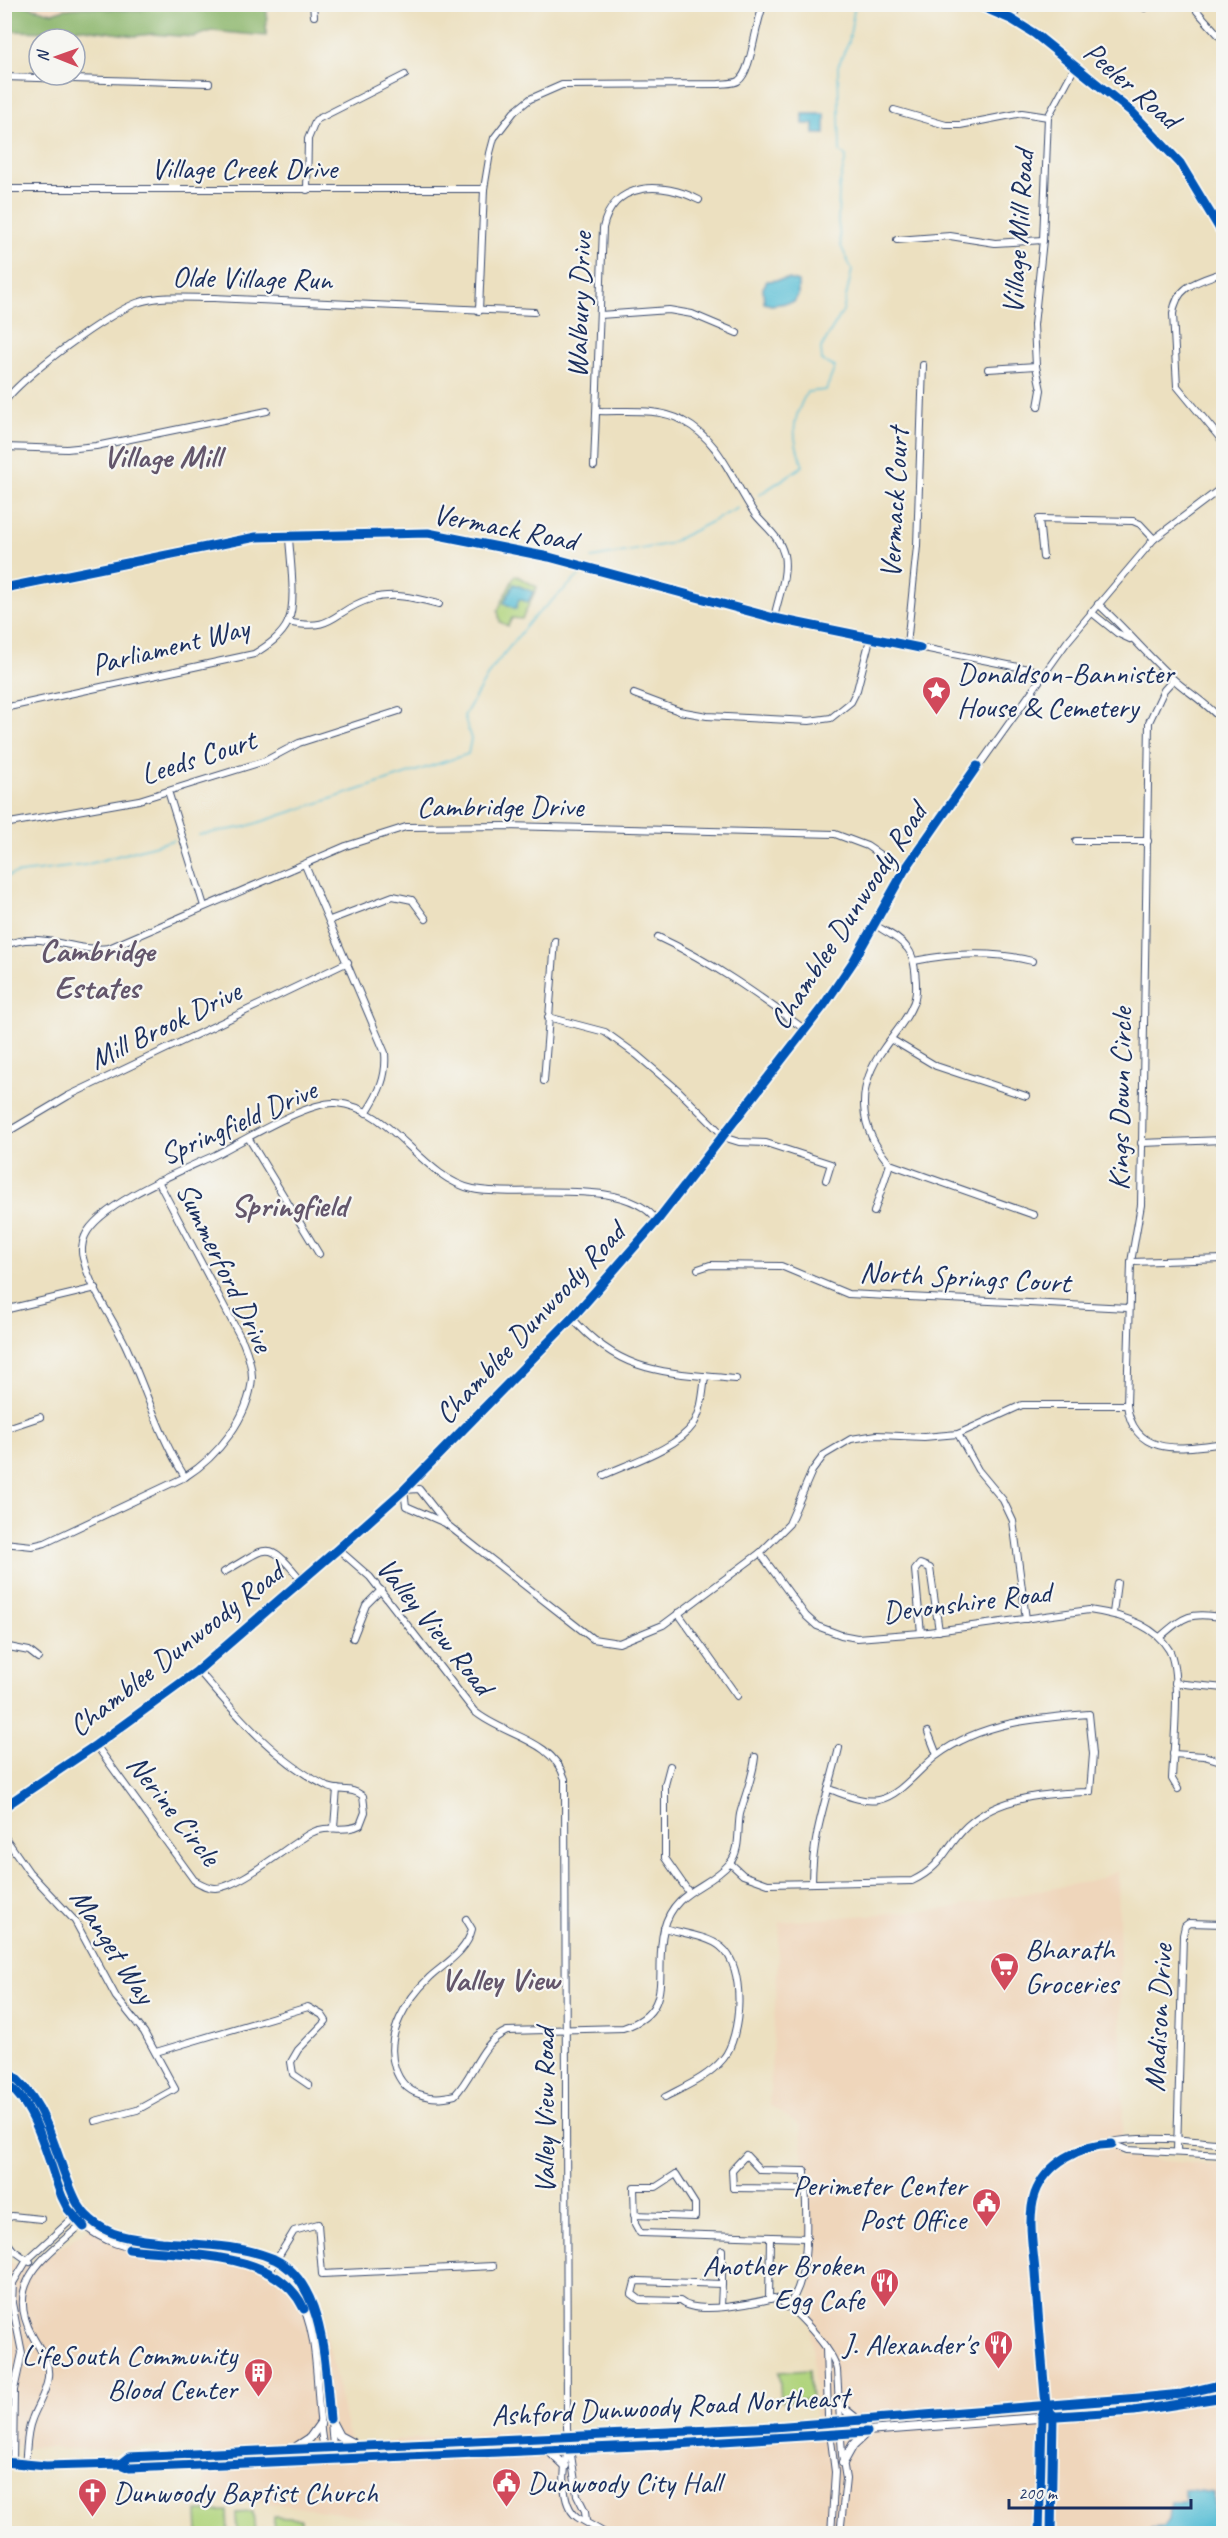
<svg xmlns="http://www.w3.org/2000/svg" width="1228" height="2538" viewBox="0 0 1228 2538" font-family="Caveat,sans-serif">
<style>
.built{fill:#efd6bb}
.green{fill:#b0d47d;stroke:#66826e;stroke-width:1.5}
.forest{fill:#8cb66c;stroke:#547265;stroke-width:1.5}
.water{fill:#57bed5;stroke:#39769a;stroke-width:1.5}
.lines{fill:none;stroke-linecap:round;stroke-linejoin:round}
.stream{stroke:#57bed5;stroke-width:1.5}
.minor-casing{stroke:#3a4a6d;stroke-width:8}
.major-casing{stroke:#3a4a6d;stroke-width:10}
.minor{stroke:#fff;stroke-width:6}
.major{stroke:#fff;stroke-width:8}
.cycleway-casing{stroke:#f6f6f2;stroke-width:13}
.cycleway{stroke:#0057b8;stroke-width:9}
.labels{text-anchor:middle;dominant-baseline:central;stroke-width:4.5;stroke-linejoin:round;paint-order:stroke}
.street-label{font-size:30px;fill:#1b2f5e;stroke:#f6f6f2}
.poi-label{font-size:30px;fill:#1b2f5e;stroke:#f6f6f2;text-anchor:start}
.neighbourhood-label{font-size:32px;font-weight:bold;fill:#63566b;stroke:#f6f6f2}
</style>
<rect width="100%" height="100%" fill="#f6f6f2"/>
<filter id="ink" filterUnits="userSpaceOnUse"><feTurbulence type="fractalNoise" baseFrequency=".0167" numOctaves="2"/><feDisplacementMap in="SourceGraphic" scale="12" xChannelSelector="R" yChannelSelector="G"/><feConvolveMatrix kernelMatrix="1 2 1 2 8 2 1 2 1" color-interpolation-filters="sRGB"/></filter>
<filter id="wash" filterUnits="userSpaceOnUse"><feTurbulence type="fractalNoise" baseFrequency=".008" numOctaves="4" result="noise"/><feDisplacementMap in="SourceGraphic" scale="24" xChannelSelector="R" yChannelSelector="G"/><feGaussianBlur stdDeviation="1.35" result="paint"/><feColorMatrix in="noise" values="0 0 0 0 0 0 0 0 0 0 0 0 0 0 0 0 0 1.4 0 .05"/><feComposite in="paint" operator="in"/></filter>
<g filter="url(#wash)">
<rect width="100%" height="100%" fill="#ece0c0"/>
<g class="built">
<path d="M23 5H161L135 11 87 7 65 9 52 13Z"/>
<path d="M1118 1870 1123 2129 1118 2157 1223 2166V2533H477L206 2494 200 2445 95 2450 5 2446V2263L32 2265 95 2225 131 2242 206 2243 266 2260 317 2293 351 2446 521 2427 557 2443 583 2445 617 2440 730 2436 816 2420 801 2126 769 2105 780 1922 944 1909 1097 1880Z"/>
</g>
<g class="green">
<path d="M515 575 537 587 522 619 512 618 508 626 500 622 498 610Z"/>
<path d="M809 2370 811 2400 781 2401 779 2372Z"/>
<path d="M227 2511 228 2533H198L197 2512Z"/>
<path d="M253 2512 255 2533H237L236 2513Z"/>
<path d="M274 2517 301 2519 300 2533H273Z"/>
</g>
<path class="forest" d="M5 4 23 5 52 13 65 9 87 7 135 11 161 5H267L266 36 212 31 194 37 152 34 135 36 78 28 73 32H63L5 31Z"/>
<g class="water">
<path d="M803 114H825V134H814V124H803Z"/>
<path d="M789 279 798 282V295L794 302 771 305 764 303 763 288 767 281Z"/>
<path d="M514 584 533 592 528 602 519 599 516 609 504 603Z"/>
<path d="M1185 2489 1214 2493V2533H1151V2528L1164 2527 1169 2520 1171 2502H1185Z"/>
</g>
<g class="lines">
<g class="stream">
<path d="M759 495 803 466C791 435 791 421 807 392L826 390 835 367 822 361 821 348 843 311 852 270 841 246 838 222 839 187 846 157 840 152 838 66 849 41 855 4"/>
<path d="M592 558 668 544 738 508"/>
<path d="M199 835 245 827 468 754 471 739 464 716 491 670 532 619 580 575"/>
<path d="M4 878 13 874 85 865 174 840"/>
</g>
</g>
</g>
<g filter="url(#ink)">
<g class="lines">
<defs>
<g id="minor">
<path d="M313 4 314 16"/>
<path d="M976 4 1011 19 1035 34 1133 113 1180 163 1224 236"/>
<path d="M1196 4 1197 11 1224 41"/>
<path d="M1145 8 1146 4"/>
<path d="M1011 19 1020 4"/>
<path d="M4 77 209 83"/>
<path d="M894 110 946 125H960L1022 113 1048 117"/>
<path d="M4 189H484"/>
<path d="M307 190 308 139 316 120 405 75"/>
<path d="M897 240 950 236 995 243 1043 240"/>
<path d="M1224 272C1199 281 1176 285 1173 314L1177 386 1224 443"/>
<path d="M479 311 484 189 490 153 494 138 514 112 530 99 562 85 719 84C725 83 733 84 738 81 752 72 755 22 764 4"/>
<path d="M600 315 669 310 692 314 737 333"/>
<path d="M988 369 1036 366"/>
<path d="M4 403C18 379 113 309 140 302 163 295 190 298 214 298L534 312"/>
<path d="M1038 407 1041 390 1036 366 1034 325 1043 240 1048 117 1076 65"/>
<path d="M597 411C623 412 659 407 683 421 721 441 732 481 755 514 766 528 779 535 784 555 788 575 778 598 774 618"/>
<path d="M4 447 67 449 96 446 267 411"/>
<path d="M594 466 603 228C613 181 662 181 699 200"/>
<path d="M1043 557 1039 519 1133 521 1140 524 1154 539"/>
<path d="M4 588 256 537 428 533 549 557 774 618 1033 670 1042 675"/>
<path d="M1098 604C1124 627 1145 653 1171 677 1188 693 1209 704 1224 723"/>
<path d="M1091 612 1117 633 1130 639"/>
<path d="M288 622C335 633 333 610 370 599 394 592 415 598 439 604"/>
<path d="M907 645 917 546 923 365"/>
<path d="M1173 680 1164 690 1149 722 1141 1205 1131 1262 1127 1405C1134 1459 1184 1448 1224 1443"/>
<path d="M634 694 679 711 707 716 809 721 831 718 851 702 857 690 870 639"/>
<path d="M4 708 254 654C267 646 282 636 288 622 297 603 290 558 289 537"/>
<path d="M1217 714 1224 706"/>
<path d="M168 791 204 906"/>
<path d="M4 824 139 800 265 761 299 743 399 711"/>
<path d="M1076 841H1148"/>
<path d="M305 865 385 1053C387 1077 379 1093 366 1113"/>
<path d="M330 920 393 896 412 900 426 919"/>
<path d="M875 925C886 932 900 938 908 949 913 955 914 963 915 970 916 982 918 995 912 1006 906 1021 893 1035 884 1048 855 1088 858 1128 890 1164L1034 1215"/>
<path d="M658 937C712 962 757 994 804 1029"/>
<path d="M4 946C40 929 72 953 109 948L346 846 406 827 506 826 835 834 867 846 904 871"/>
<path d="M914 961C952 953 993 951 1032 961"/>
<path d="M548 1017 605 1032 637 1055 679 1091 726 1138 739 1142 766 1143 831 1164 826 1180"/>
<path d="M891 1039 936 1066 1026 1096"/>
<path d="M544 1081 555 941"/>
<path d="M4 1134 68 1096 348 962"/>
<path d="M249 1139 319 1254"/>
<path d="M1141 1143 1224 1140"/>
<path d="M874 1212 890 1164"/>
<path d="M1131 1262 1224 1259"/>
<path d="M698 1269 710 1265 781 1266 848 1294 1128 1308"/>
<path d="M4 1310 96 1288"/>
<path d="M572 1318C622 1375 665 1372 736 1379"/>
<path d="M4 1429 40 1417"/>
<path d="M958 1434 978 1470 1003 1500 1013 1521 1026 1619"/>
<path d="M604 1475C630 1463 677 1448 693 1425 702 1412 703 1391 705 1376"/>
<path d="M185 1477C159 1436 146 1389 125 1344 112 1317 90 1288 83 1258 81 1252 82 1242 85 1236 99 1204 183 1170 215 1155 243 1141 308 1101 336 1103 392 1107 421 1178 473 1189 521 1199 626 1175 657 1221"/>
<path d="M404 1490 406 1506 445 1523 593 1639 619 1643 663 1625 760 1553 789 1524 812 1471 824 1455 851 1439 877 1435 924 1437 958 1434 1022 1405H1127"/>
<path d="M404 1490 419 1489 445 1522"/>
<path d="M4 1543 32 1546 45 1543 185 1477C217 1457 249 1418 252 1378 252 1365 248 1354 243 1342L158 1181"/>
<path d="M338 1549 370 1577 474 1711C503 1736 552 1738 565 1779L567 2428 577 2495 585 2511 586 2521"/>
<path d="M760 1553 806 1616 817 1626 841 1635 857 1638 921 1633 1089 1610C1117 1614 1154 1624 1169 1650 1182 1672 1173 1751 1172 1779L1178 1789"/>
<path d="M224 1572C269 1547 266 1537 302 1581"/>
<path d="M678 1613 737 1696"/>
<path d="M1113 1613 1117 1583"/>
<path d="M921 1633 915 1570 920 1564 930 1568 939 1631"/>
<path d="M1160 1637C1184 1616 1191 1611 1224 1618"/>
<path d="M353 1638 366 1605 381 1590"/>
<path d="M4 1646 29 1651 38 1658"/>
<path d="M1175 1683 1224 1688"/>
<path d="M928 1732 937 1755"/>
<path d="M96 1745 194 1880C201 1884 207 1888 215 1888 239 1888 287 1846 311 1833 328 1824 346 1833 360 1825L365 1812 363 1796C352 1787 340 1792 328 1787 275 1761 235 1713 198 1670"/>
<path d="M1173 1754 1204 1756 1224 1762"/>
<path d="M670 1766 665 1785V1858L688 1891"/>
<path d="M4 1807 96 1745 196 1672 338 1549 404 1490 572 1318 657 1221 824 1005 853 962 904 871 1067 642 1154 539 1224 486"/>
<path d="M334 1827 337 1789"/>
<path d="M4 1836 29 1872 75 1921 116 1997 144 2032 175 2089 137 2110 95 2121"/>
<path d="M730 1863 743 1875 768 1884 912 1881C944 1866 944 1848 967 1826 999 1796 1049 1793 1090 1792L1093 1754 1089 1714C1035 1718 981 1722 936 1756 919 1769 900 1796 878 1800 862 1803 844 1794 829 1789"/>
<path d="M812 1883C812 1834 828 1795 839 1748"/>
<path d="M466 1919 472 1929C467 1951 446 1963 430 1977 407 1999 384 2035 395 2068 399 2080 407 2090 419 2094 432 2099 442 2098 455 2095 475 2074 480 2043 507 2031L623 2028C677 2011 653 1972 664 1929 674 1889 708 1889 730 1863 741 1849 737 1830 740 1814 745 1795 753 1777 755 1757"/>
<path d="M664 1928C681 1933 708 1936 721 1947 746 1966 742 2036 723 2059 708 2077 686 2086 665 2097"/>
<path d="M156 2052 308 2007 322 2015 326 2021 298 2050 291 2062 293 2074 309 2085"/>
<path d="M4 2068C41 2096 49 2130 64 2172 71 2188 76 2207 90 2219 112 2239 138 2240 166 2242 202 2246 240 2244 273 2259 329 2284 328 2394 333 2446L329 2458"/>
<path d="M4 2082C37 2103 48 2162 62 2197 112 2294 245 2218 298 2298 318 2327 316 2384 320 2418 321 2429 321 2440 325 2450"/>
<path d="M1112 2144 1127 2150 1224 2155"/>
<path d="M1177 2152 1183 1935 1185 1926 1189 1923 1224 1924"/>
<path d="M634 2215 695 2217V2204L676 2174 656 2187H634L635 2224 640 2233 807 2238"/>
<path d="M4 2220 12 2216 41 2219"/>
<path d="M4 2238 13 2250 30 2262"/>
<path d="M722 2250V2284L639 2281 635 2282 632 2294 640 2300 680 2301C696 2316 754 2303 774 2298 793 2305 834 2351 837 2370L842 2455 846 2479 840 2534"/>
<path d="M269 2272 294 2231 318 2224 322 2274 493 2266"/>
<path d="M769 2299 770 2238"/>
<path d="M721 2307 722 2284"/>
<path d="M787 2307C814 2275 805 2210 805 2171L760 2170 746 2155 732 2170 733 2188 805 2189"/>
<path d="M826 2348 828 2416 835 2472 831 2534"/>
<path d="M1046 2406 1053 2415 1051 2534"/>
<path d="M568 2449C564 2467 559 2503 577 2517 586 2523 597 2528 606 2534"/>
<path d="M13 2463 14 2390 22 2353 12 2303 13 2283 27 2260 82 2210"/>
<path d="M25 2465C27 2450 26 2433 32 2419 37 2405 47 2392 48 2377 50 2360 39 2349 32 2335 3 2281 48 2255 83 2223"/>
<path d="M1039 2534 1042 2417 1046 2406 1031 2219C1042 2124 1154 2136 1224 2144"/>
</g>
<g id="major">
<path d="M839 2405 859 2421"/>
<path d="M330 2419 339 2436 354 2444"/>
<path d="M296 2447 310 2438 320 2424"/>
<path d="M547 2449 565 2466"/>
<path d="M4 2462 46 2466 120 2464 130 2468 735 2441 1104 2413 1224 2397"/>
<path d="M843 2463 853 2445 867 2432"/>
<path d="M120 2464 129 2457 774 2427 1139 2398 1182 2394 1224 2384"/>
</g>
</defs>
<use href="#minor" class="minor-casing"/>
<use href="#major" class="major-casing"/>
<use href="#minor" class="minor"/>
<use href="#major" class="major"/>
<defs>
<g id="cycleway">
<path d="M976 4 1011 19 1035 34 1133 113 1180 163 1224 236"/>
<path d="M4 588 256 537 428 533 549 557 774 618 920 648"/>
<path d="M4 1807 96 1745 196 1672 338 1549 404 1490 572 1318 657 1221 824 1005 853 962 904 871 977 766"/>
<path d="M4 2068C41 2096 49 2130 64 2172 71 2189 76 2207 90 2219 111 2238 135 2239 162 2242 198 2245 239 2244 274 2259 326 2283 325 2371 330 2419"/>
<path d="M4 2082C37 2103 48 2162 62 2197L68 2209 84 2227"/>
<path d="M129 2249C185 2256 277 2249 304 2309"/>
<path d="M1049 2411 1053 2415 1051 2534"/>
<path d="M1042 2417 1134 2411 1224 2397"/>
<path d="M4 2462 46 2466 120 2464 130 2468 660 2445 867 2432"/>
<path d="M120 2464 129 2457 774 2427 1139 2398 1182 2394 1224 2384"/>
<path d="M1039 2534 1042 2417 1046 2406C1042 2361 1038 2317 1035 2272 1033 2247 1027 2218 1035 2194 1046 2163 1080 2145 1112 2144"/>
</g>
</defs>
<use href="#cycleway" class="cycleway-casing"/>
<use href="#cycleway" class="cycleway"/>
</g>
</g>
<defs>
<symbol id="sight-pin" viewBox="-11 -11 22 30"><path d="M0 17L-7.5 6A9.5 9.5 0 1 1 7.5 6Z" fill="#d1495b" stroke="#f6f6f2"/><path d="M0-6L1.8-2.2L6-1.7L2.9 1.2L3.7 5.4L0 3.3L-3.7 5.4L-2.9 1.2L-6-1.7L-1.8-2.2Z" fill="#fff"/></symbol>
<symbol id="supermarket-pin" viewBox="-11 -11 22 30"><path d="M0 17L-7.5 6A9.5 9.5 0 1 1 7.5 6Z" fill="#d1495b" stroke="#f6f6f2"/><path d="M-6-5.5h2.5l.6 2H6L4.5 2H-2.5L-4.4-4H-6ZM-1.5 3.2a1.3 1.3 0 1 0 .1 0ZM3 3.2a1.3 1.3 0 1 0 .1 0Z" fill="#fff"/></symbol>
<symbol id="civic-pin" viewBox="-11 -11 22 30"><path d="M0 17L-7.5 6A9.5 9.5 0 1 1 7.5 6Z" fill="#d1495b" stroke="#f6f6f2"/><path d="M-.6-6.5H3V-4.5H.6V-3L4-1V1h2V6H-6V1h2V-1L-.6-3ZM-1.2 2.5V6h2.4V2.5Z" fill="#fff"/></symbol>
<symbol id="restaurant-pin" viewBox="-11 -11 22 30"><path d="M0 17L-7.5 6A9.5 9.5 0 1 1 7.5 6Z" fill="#d1495b" stroke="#f6f6f2"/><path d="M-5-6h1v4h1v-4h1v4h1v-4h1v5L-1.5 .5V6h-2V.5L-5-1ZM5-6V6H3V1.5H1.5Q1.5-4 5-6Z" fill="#fff"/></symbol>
<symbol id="building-pin" viewBox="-11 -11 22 30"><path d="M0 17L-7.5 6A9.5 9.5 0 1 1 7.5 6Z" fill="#d1495b" stroke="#f6f6f2"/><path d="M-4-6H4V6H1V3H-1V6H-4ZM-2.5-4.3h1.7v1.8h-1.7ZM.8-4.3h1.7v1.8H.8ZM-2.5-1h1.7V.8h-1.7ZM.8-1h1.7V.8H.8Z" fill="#fff"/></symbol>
<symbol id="church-pin" viewBox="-11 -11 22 30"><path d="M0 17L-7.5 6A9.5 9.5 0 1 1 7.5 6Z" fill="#d1495b" stroke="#f6f6f2"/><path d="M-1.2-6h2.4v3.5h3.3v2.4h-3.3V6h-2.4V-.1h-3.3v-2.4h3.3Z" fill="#fff"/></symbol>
</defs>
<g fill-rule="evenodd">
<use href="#sight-pin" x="920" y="674" width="33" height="45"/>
<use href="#supermarket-pin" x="988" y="1950" width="33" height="45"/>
<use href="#civic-pin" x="970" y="2186" width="33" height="45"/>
<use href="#restaurant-pin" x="868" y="2266" width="33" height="45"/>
<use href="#restaurant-pin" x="982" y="2328" width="33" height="45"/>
<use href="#building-pin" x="242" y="2356" width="33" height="45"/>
<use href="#civic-pin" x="490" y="2466" width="33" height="45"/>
<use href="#church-pin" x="76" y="2476" width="33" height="45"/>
</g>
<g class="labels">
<g class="street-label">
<text transform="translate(1132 85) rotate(41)">Peeler Road</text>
<text x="244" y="168">Village Creek Drive</text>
<text transform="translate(1018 232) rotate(-86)">Village Mill Road</text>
<text transform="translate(252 278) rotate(1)">Olde Village Run</text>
<text transform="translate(579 305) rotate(-88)">Walbury Drive</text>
<text transform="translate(894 503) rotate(-87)">Vermack Court</text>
<text transform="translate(505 527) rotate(11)">Vermack Road</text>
<text transform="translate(170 646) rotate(-14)">Parliament Way</text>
<text transform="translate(198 757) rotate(-18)">Leeds Court</text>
<text x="500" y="806">Cambridge Drive</text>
<text transform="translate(848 916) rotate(-57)">Chamblee Dunwoody Road</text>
<text transform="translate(165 1025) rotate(-26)">Mill Brook Drive</text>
<text transform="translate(1120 1099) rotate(-89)">Kings Down Circle</text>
<text transform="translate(238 1122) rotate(-24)">Springfield Drive</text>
<text transform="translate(225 1267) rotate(64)">Summerford Drive</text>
<text transform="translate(965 1277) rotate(3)">North Springs Court</text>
<text transform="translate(530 1323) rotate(-47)">Chamblee Dunwoody Road</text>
<text transform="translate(967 1602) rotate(-7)">Devonshire Road</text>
<text transform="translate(435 1626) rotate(51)">Valley View Road</text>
<text transform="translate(176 1649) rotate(-38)">Chamblee Dunwoody Road</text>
<text transform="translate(174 1810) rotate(52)">Nerine Circle</text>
<text transform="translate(113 1946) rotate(57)">Manget Way</text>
<text transform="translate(1158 2018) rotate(-87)">Madison Drive</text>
<text transform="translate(544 2111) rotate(-90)">Valley View Road</text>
<text transform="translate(670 2406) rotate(-3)">Ashford Dunwoody Road Northeast</text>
</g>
<g class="poi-label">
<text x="957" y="673">Donaldson-Bannister<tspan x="957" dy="34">House &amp; Cemetery</tspan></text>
<text x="1025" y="1949">Bharath<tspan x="1025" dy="34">Groceries</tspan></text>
<text x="966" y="2185" text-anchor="end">Perimeter Center<tspan x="966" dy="34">Post Office</tspan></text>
<text x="864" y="2265" text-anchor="end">Another Broken<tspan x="864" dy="34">Egg Cafe</tspan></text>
<text x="977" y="2344" text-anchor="end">J. Alexander's</text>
<text x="237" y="2355" text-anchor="end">LifeSouth Community<tspan x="237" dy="34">Blood Center</tspan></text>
<text x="527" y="2482">Dunwoody City Hall</text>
<text x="113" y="2492">Dunwoody Baptist Church</text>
</g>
<g class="neighbourhood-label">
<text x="162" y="456">Village Mill</text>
<text x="97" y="950">Cambridge<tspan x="97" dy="37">Estates</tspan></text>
<text x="289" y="1205">Springfield</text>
<text x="500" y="1979">Valley View</text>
</g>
</g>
<rect width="1228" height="2538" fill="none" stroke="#f6f6f2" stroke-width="24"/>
<g transform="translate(57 57) rotate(271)"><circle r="28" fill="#f6f6f2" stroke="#9ea6b7" stroke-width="1.5"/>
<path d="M0-4.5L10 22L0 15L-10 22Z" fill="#d1495b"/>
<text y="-9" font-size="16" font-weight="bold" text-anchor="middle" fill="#1b2f5e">N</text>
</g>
<path d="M1009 2499v9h182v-9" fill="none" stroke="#1b2f5e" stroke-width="3"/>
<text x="1018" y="2499" font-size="18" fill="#1b2f5e" stroke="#f6f6f2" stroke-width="4.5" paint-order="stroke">200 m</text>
</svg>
